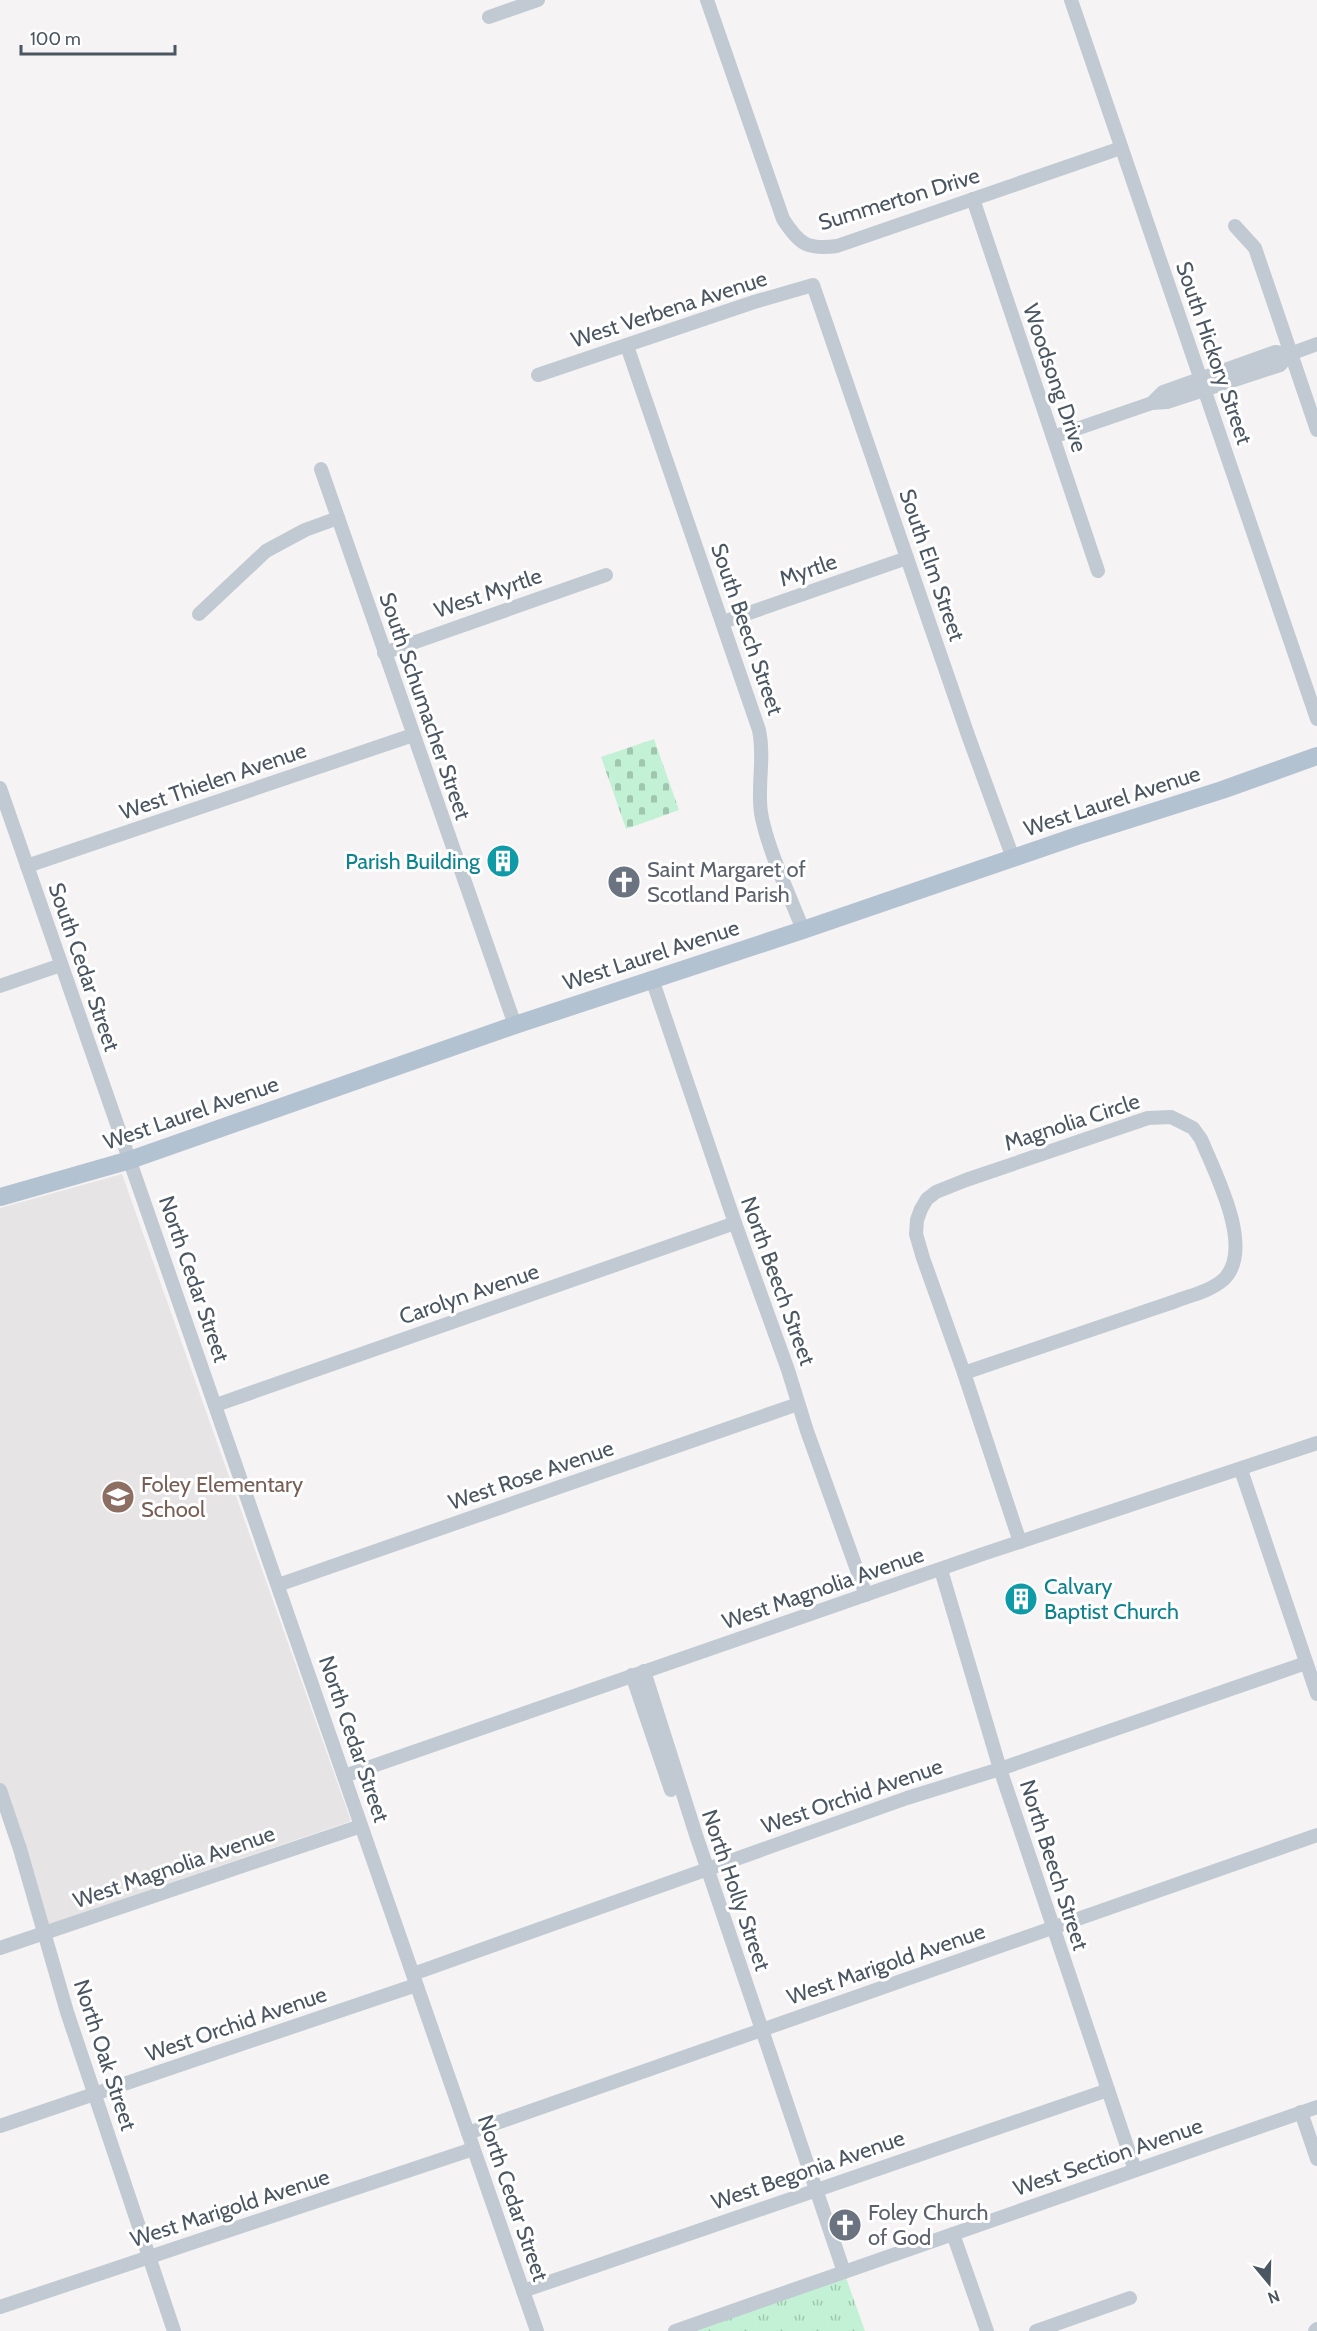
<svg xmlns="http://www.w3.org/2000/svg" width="1317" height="2331" viewBox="0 0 1317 2331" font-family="Cabin,sans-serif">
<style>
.education{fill:#e6e4e5}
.cemetery{fill:url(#cemetery-stones)}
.park{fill:url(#park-tufts)}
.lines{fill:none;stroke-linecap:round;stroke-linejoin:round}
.minor{stroke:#c1cad2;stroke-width:14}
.major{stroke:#b3c2d1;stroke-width:18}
.labels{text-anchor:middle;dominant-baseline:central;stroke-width:6;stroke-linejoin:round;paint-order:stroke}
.street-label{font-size:22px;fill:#4a5661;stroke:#fff}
.culture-label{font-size:22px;fill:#0d838f;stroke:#fff;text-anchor:end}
.worship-label{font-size:22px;fill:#5b616d;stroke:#fff;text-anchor:start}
.education-label{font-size:22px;fill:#785e54;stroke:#fff;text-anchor:start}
</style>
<defs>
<pattern id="cemetery-stones" width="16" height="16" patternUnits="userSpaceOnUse" patternTransform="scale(1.5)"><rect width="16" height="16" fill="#c3f1d5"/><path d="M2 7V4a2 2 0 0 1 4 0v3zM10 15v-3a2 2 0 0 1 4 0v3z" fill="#a0c6b0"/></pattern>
<pattern id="park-tufts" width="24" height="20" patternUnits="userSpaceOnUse" patternTransform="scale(1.5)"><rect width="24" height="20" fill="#c3f1d5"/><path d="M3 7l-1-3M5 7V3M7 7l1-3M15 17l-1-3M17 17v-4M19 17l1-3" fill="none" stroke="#a0c6b0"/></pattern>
</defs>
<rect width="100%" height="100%" fill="#f5f3f3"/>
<path class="education" d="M122 1174 351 1821 44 1926 0 1786V1208Z"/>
<path class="cemetery" d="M654 739 679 810 626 829 601 757Z"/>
<path class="park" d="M844 2272 865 2331H687Z"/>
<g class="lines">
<g class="minor">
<path d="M707 0 783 219C799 244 807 250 837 246L1121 148"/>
<path d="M1071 0 1317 719"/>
<path d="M489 17 538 0"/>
<path d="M973 199 1098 571"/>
<path d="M1235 226 1255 248 1317 430"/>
<path d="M627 346 759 730C765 758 757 785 761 813 767 848 790 896 803 930"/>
<path d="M1275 352 1290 354 1280 365 1167 402 1152 403 1163 392Z"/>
<path d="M1290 354 1317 344"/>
<path d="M538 375 754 302 813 285 969 738 1013 858"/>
<path d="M1053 437 1152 403"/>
<path d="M321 469 515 1025"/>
<path d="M199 614 266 551 305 530 338 518"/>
<path d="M723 622 907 558"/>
<path d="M384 653 606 575"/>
<path d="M0 788 537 2331"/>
<path d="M27 866 413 735"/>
<path d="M652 979 735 1223 788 1370 807 1431 866 1595"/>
<path d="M0 986 61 965"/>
<path d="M1171 1117 1193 1128 1201 1139C1215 1173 1256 1250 1223 1280 1210 1291 1192 1295 1176 1301L964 1373 923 1258 916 1234 917 1220 921 1209 927 1199 936 1192 966 1180 1148 1118Z"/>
<path d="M964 1373 1020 1542"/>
<path d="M216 1405 735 1223"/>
<path d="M1241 1470 1317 1694"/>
<path d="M941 1570 1000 1769 1135 2170"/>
<path d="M278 1585 798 1404"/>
<path d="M644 1671 696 1835 844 2272"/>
<path d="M632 1675 671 1790"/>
<path d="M344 1776 983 1554 1317 1443"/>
<path d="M0 1790 20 1849 67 2012 174 2331"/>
<path d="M0 1948 361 1826"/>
<path d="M413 1974 907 1798 1000 1769 1306 1663"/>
<path d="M1301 2112 1317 2159"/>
<path d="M0 2126 416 1985"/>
<path d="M468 2133 1317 1835"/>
<path d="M953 2234 987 2331"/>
<path d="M523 2291 1108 2090"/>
<path d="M0 2307 473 2149"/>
<path d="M675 2331 1317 2107"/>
<path d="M1036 2331 1130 2298"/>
<path d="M1315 2331 1317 2329"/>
</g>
<path class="major" d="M0 1197 130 1160 515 1025 803 930 1077 836 1222 790 1317 756"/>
</g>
<defs>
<symbol id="building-disc" viewBox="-11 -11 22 22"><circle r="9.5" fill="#0f9aa8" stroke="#fff"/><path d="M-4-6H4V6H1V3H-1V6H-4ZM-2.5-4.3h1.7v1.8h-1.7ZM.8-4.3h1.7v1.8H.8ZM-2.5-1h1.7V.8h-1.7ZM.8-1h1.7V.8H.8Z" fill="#fff"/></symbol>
<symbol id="church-disc" viewBox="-11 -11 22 22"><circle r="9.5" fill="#6b7280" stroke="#fff"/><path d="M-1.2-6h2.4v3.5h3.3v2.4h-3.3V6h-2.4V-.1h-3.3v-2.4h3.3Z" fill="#fff"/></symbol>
<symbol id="school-disc" viewBox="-11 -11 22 22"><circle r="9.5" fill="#8d6e63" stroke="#fff"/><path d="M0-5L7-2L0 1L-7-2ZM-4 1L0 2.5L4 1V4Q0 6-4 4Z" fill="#fff"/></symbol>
</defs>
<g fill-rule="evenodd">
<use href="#building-disc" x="484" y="842" width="38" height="38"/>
<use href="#church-disc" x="605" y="863" width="38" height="38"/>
<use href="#school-disc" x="99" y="1478" width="38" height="38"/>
<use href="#building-disc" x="1002" y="1580" width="38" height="38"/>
<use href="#church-disc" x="826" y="2206" width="38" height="38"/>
</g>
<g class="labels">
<g class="street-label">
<text transform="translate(899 199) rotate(-17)">Summerton Drive</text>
<text transform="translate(669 309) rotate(-18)">West Verbena Avenue</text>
<text transform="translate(1214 353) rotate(71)">South Hickory Street</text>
<text transform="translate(1055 378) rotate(71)">Woodsong Drive</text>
<text transform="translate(932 565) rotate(71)">South Elm Street</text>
<text transform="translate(808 570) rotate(-19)">Myrtle</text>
<text transform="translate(488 593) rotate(-19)">West Myrtle</text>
<text transform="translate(747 629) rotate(71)">South Beech Street</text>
<text transform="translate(425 706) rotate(71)">South Schumacher Street</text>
<text transform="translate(213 781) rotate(-19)">West Thielen Avenue</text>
<text transform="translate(1112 801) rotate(-18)">West Laurel Avenue</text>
<text transform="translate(651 955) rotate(-18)">West Laurel Avenue</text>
<text transform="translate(84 967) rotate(71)">South Cedar Street</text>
<text transform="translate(191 1113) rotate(-19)">West Laurel Avenue</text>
<text transform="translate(1072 1122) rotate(-18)">Magnolia Circle</text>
<text transform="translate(194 1279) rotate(71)">North Cedar Street</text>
<text transform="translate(778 1281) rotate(70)">North Beech Street</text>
<text transform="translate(469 1294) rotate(-19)">Carolyn Avenue</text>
<text transform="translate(531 1475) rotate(-19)">West Rose Avenue</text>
<text transform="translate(823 1588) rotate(-19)">West Magnolia Avenue</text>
<text transform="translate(354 1739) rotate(71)">North Cedar Street</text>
<text transform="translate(852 1796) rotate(-19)">West Orchid Avenue</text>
<text transform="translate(1054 1865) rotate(72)">North Beech Street</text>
<text transform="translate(174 1867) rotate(-19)">West Magnolia Avenue</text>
<text transform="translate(736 1890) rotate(71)">North Holly Street</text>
<text transform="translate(886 1964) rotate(-19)">West Marigold Avenue</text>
<text transform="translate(236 2024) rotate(-19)">West Orchid Avenue</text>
<text transform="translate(105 2055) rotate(72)">North Oak Street</text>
<text transform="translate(1108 2157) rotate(-19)">West Section Avenue</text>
<text transform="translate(808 2170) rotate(-19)">West Begonia Avenue</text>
<text transform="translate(513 2198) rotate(71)">North Cedar Street</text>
<text transform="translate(230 2208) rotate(-18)">West Marigold Avenue</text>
</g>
<g class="culture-label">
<text x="480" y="861">Parish Building</text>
<text x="1044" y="1586" text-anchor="start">Calvary<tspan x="1044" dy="25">Baptist Church</tspan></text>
</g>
<g class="worship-label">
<text x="647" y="869">Saint Margaret of<tspan x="647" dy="25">Scotland Parish</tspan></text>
<text x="868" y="2212">Foley Church<tspan x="868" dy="25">of God</tspan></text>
</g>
<g class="education-label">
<text x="141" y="1484">Foley Elementary<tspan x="141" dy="25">School</tspan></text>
</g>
</g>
<g transform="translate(1269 2283) rotate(161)" stroke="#ffffff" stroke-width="4.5" paint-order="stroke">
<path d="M0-4.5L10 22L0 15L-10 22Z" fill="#4a5661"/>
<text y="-9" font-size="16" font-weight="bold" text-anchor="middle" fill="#4a5661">N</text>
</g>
<path d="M21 45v9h154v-9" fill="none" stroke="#4a5661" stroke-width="3"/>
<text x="30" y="45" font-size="18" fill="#4a5661" stroke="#ffffff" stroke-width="4.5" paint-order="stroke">100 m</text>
</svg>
